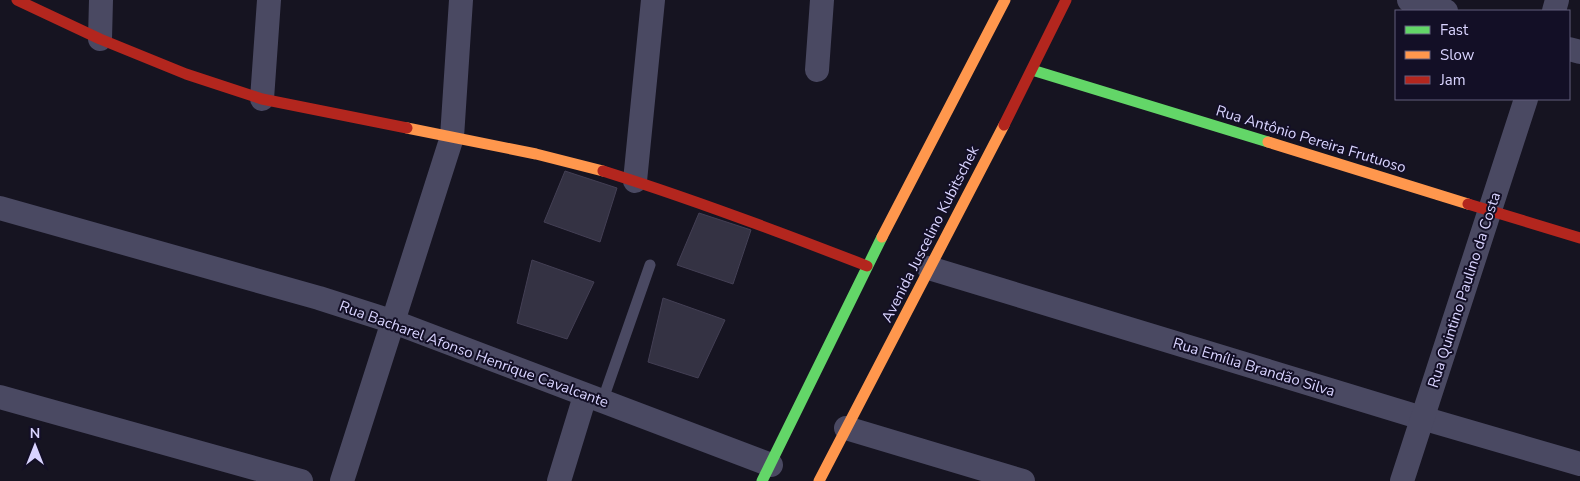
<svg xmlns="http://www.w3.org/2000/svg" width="1580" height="481" viewBox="0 0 1580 481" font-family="'Nunito Sans',sans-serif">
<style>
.building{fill:#343243;stroke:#433f54}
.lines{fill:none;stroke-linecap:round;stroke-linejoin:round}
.lane{stroke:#4a4962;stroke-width:11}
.street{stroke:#4a4962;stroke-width:24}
.fast{stroke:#63d668;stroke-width:11}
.slow{stroke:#ff974d;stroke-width:11}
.jam{stroke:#b3261e;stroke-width:11}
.labels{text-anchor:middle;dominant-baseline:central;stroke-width:4;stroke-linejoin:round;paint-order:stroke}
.street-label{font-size:15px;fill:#d9d4ff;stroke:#130f26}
</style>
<rect width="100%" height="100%" fill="#161421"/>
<g class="building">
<path d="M565 171 617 188 600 242 544 222Z"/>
<path d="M699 213 751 230 733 284 677 265Z"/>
<path d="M532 260 594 282 567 339 517 323Z"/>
<path d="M663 298 725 320 698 378 648 362Z"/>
</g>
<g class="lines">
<path class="lane" d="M602 402 650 265"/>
<g class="street">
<path d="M1409 0 1446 11"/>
<path d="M1554 11 1557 0"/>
<path d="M100 39 101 0"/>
<path d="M1569 49 1580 52"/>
<path d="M817 70 822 0"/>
<path d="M262 99 269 0"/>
<path d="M635 181 653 0"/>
<path d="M0 208 319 298 394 322 771 465"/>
<path d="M929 268 1422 418 1580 464"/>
<path d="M0 397 301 481"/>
<path d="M846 428 1023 481"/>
<path d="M342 481 452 137 461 0"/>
<path d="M559 481 585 396"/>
<path d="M1402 481 1526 99"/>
</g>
<g class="fast">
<path d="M1032 70 1268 142"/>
<path d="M762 481 882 237"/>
</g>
<g class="slow">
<path d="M407 128 536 154 603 171"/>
<path d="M1268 142 1468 204"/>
<path d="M882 237 1005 0"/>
<path d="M819 481 1004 125"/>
</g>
<g class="jam">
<path d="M17 0 100 39 186 74 262 99 407 128"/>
<path d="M1004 125 1066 0"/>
<path d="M603 171C692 199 780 232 867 266"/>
<path d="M1468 204 1580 238"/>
</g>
</g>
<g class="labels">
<g class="street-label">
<text transform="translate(1311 139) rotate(17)">Rua Antônio Pereira Frutuoso</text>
<text transform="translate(930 234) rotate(-63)">Avenida Juscelino Kubitschek</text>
<text transform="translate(1464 290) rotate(-72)">Rua Quintino Paulino da Costa</text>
<text transform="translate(474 354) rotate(20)">Rua Bacharel Afonso Henrique Cavalcante</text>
<text transform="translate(1254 367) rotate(17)">Rua Emília Brandão Silva</text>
</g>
</g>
<rect x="1395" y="10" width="175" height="90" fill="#130f26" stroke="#625e7d"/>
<rect x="1405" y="26" width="25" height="8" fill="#63d668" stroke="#625e7d"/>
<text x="1440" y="35" font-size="15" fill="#d9d4ff">Fast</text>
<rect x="1405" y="51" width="25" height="8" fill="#ff974d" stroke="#625e7d"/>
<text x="1440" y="60" font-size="15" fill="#d9d4ff">Slow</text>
<rect x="1405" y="76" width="25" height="8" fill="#b3261e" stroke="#625e7d"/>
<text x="1440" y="85" font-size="15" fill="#d9d4ff">Jam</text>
<g transform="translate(35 446)" stroke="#130f26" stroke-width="4" paint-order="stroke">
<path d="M0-4L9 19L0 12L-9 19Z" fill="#d9d4ff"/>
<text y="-8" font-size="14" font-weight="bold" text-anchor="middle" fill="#d9d4ff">N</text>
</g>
</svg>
